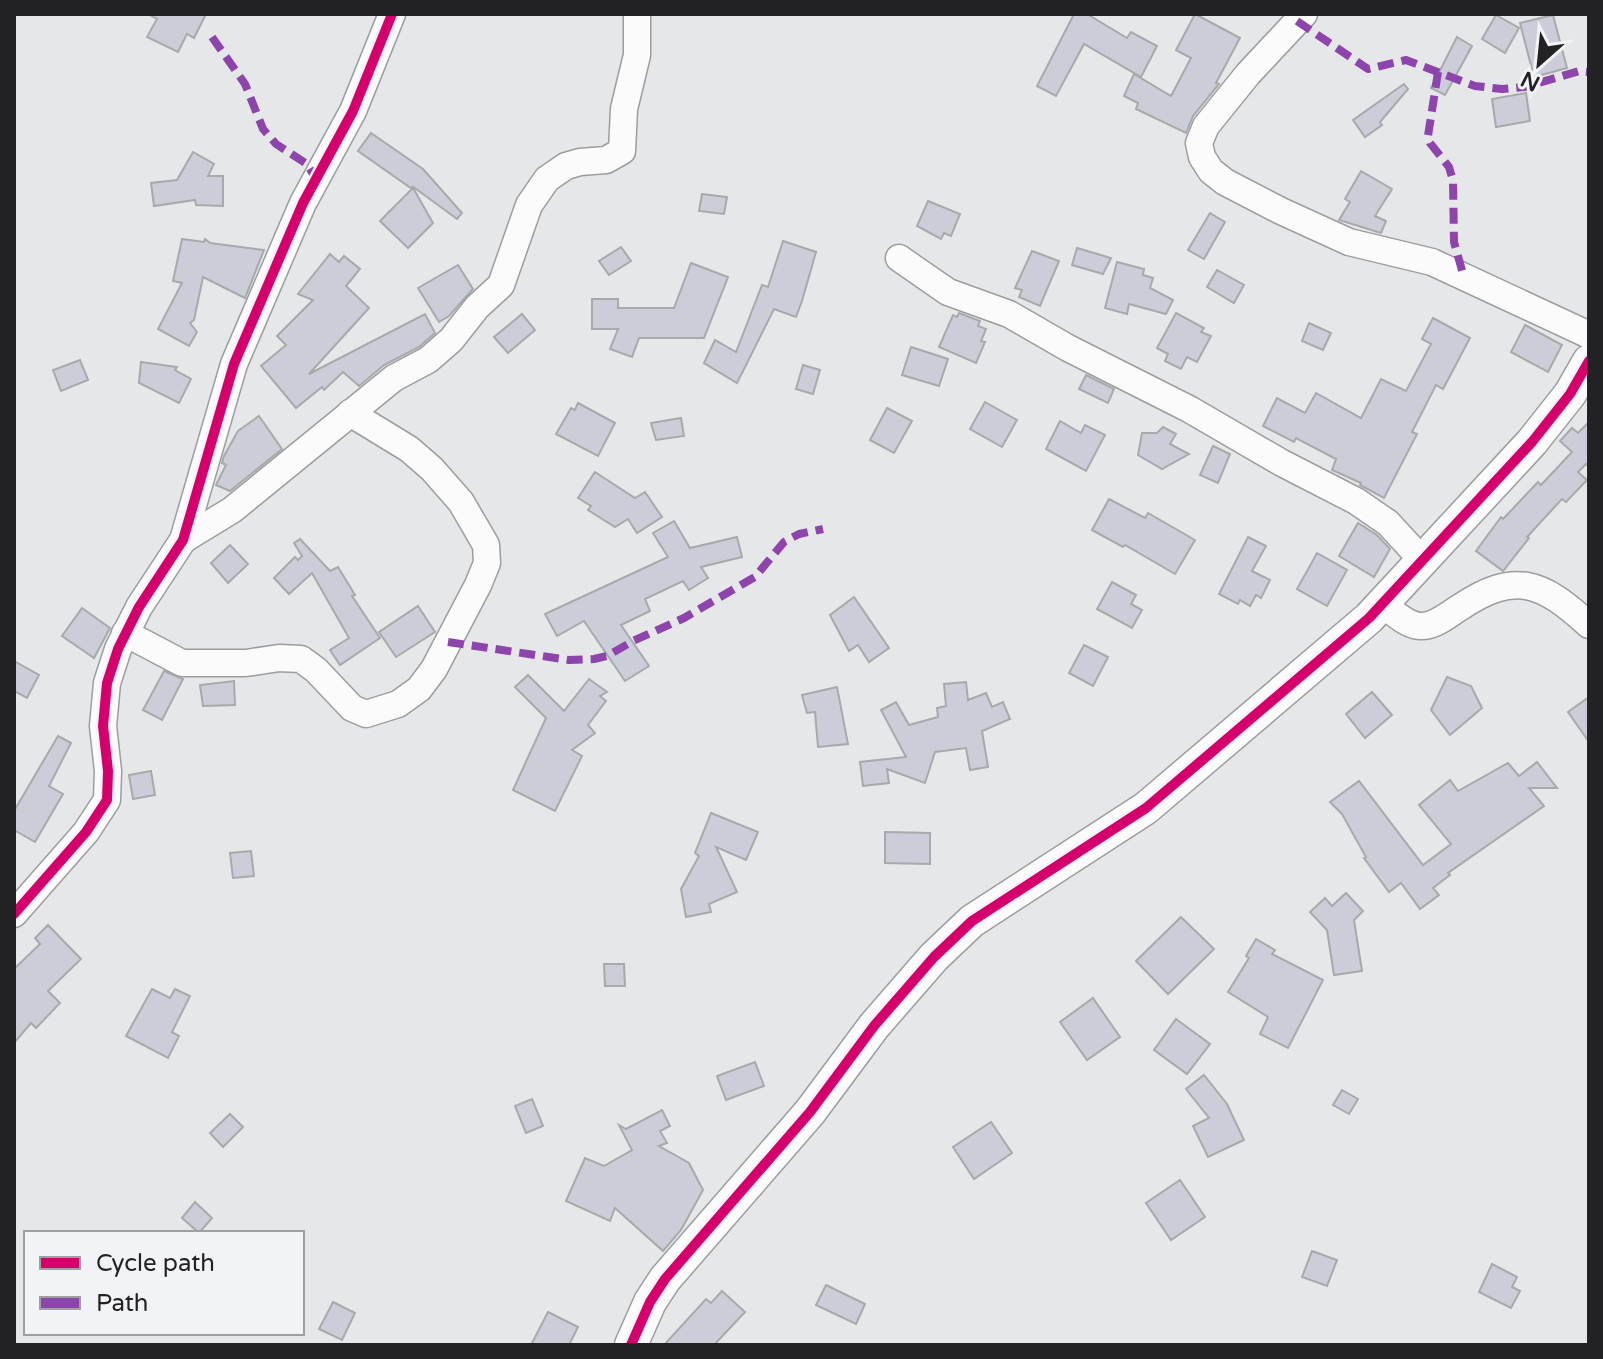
<svg xmlns="http://www.w3.org/2000/svg" width="1603" height="1359" viewBox="0 0 1603 1359" font-family="'Varela Round',sans-serif">
<style>
.building{fill:#cbcdd8;stroke:#a8a9aa;stroke-width:2}
.lines{fill:none;stroke-linecap:round;stroke-linejoin:round}
.minor-casing{stroke:#9c9d9f;stroke-width:29}
.tertiary-casing{stroke:#9c9d9f;stroke-width:35}
.minor{stroke:#fbfbfc;stroke-width:26}
.tertiary{stroke:#fbfbfc;stroke-width:32}
.quiet{stroke:#8e44ad;stroke-width:8;stroke-dasharray:16 8;stroke-linecap:butt}
.cycleway-casing{stroke:#f2f3f7;stroke-width:15}
.cycleway{stroke:#d6006c;stroke-width:10}
</style>
<rect width="100%" height="100%" fill="#e6e7e9"/>
<g class="building">
<path d="M148 14H206L194 38 187 34 178 52 147 37 157 19Z"/>
<path d="M1074 14H1087L1127 38 1131 32 1157 46 1141 77 1084 44 1056 96 1037 86Z"/>
<path d="M1195 14 1240 38 1216 83 1219 84 1193 116 1186 133 1136 109 1138 103 1124 96 1134 74 1171 96 1191 58 1176 50Z"/>
<path d="M1496 15 1519 28 1505 53 1482 39Z"/>
<path d="M1553 15 1567 68 1534 77 1520 23Z"/>
<path d="M1457 37 1472 46 1445 95 1431 88Z"/>
<path d="M1404 84 1408 89 1380 122 1382 125 1365 137 1353 120Z"/>
<path d="M1526 93 1530 121 1496 127 1492 99Z"/>
<path d="M371 133 423 169 462 213 457 219 412 186 433 223 408 248 380 221 412 189 358 151Z"/>
<path d="M193 152 214 164 208 176H223V206L196 205 195 200 154 206 151 183 177 180Z"/>
<path d="M1361 171 1392 189 1375 216 1386 221 1381 233 1339 220 1350 202 1345 199Z"/>
<path d="M702 194 727 197 724 214 699 211Z"/>
<path d="M928 201 960 214 951 236 944 233 941 239 917 226Z"/>
<path d="M1210 213 1225 222 1204 259 1188 250Z"/>
<path d="M182 239 204 242 205 239 210 243 264 250 245 298 203 277 194 320 190 323 197 332 189 346 158 329 182 283 173 281Z"/>
<path d="M783 241 816 252 802 301 796 317 774 309 737 383 704 363 715 340 736 352 762 285 768 287Z"/>
<path d="M621 247 631 261 609 275 599 261Z"/>
<path d="M1077 248 1111 258 1103 274 1072 265Z"/>
<path d="M1032 251 1059 261 1040 306 1019 297 1022 290 1015 288Z"/>
<path d="M330 254 339 262 344 256 360 269 346 286 369 308 309 374 425 314 435 333 419 347 384 365 359 386 343 372 324 390 322 387 296 408 261 366 286 345 277 336 313 300 298 294Z"/>
<path d="M1117 262 1144 269 1143 275 1153 278 1150 288 1173 300 1166 314 1129 304 1127 314 1105 308Z"/>
<path d="M691 263 728 277 704 338H639L632 357 610 349 618 329H592V299H618V308H674Z"/>
<path d="M458 265 473 289 449 316 439 322 418 288Z"/>
<path d="M1217 270 1244 285 1234 303 1207 287Z"/>
<path d="M959 313 980 321 978 326 986 329 981 341 985 342 976 363 939 347 953 315 957 317Z"/>
<path d="M1176 313 1204 328 1201 332 1211 336 1197 362 1187 357 1181 369 1165 361 1168 354 1157 348Z"/>
<path d="M522 314 535 330 508 353 494 337Z"/>
<path d="M1433 318 1470 338 1443 389 1436 385 1412 432 1417 434 1384 498 1360 485 1361 483 1332 470 1336 459 1296 438 1294 442 1263 426 1277 398 1305 413 1316 393 1361 418 1381 379 1406 391 1431 344 1422 339Z"/>
<path d="M1309 323 1331 333 1323 350 1302 341Z"/>
<path d="M1525 325 1562 345 1548 372 1511 352Z"/>
<path d="M911 347 948 359 939 386 902 375Z"/>
<path d="M80 360 88 380 61 391 53 370Z"/>
<path d="M141 362 177 367 175 370 191 379 179 403 139 383Z"/>
<path d="M803 365 820 370 813 394 796 389Z"/>
<path d="M1086 375 1114 389 1108 403 1079 389Z"/>
<path d="M985 402 1017 420 1002 447 970 429Z"/>
<path d="M578 403 615 423 598 456 556 434 571 408 575 410Z"/>
<path d="M887 408 912 421 894 453 870 440Z"/>
<path d="M259 416 282 449 230 491 216 485 226 465 222 463 224 456 238 431Z"/>
<path d="M681 418 684 436 656 440 651 423Z"/>
<path d="M1060 421 1081 433 1085 425 1105 435 1086 471 1046 449Z"/>
<path d="M1589 422V467L1586 464 1578 472 1587 480 1566 502 1562 499 1527 537 1529 538 1503 571 1476 551 1501 517 1503 519 1538 482 1541 485 1572 452 1560 441 1572 428 1578 433Z"/>
<path d="M1163 427 1176 434 1170 444 1189 454 1162 469 1138 455 1142 433H1157Z"/>
<path d="M1213 446 1230 454 1218 483 1200 475Z"/>
<path d="M595 472 635 498 645 492 662 517 637 533 628 519 615 527 588 510 591 506 578 498Z"/>
<path d="M1109 499 1145 518 1148 513 1195 540 1175 574 1125 545 1123 547 1092 530Z"/>
<path d="M674 521 690 548 737 537 742 557 701 567 708 578 689 590 683 581 645 599 650 611 621 625 649 666 625 681 584 621 557 636 545 614 668 557 653 533Z"/>
<path d="M1358 523 1377 535 1390 549 1374 577 1339 556Z"/>
<path d="M1248 537 1266 546 1252 571 1270 580 1261 598 1256 595 1250 606 1240 600 1238 604 1219 594Z"/>
<path d="M300 539 330 571 338 567 355 595 352 596 380 638 340 665 330 650 349 638 312 573 289 594 274 578 295 557 298 560 302 556 294 543Z"/>
<path d="M230 545 248 564 228 583 211 563Z"/>
<path d="M1317 553 1347 570 1327 606 1297 589Z"/>
<path d="M1112 582 1136 595 1131 604 1142 610 1132 628 1097 609Z"/>
<path d="M854 597 889 648 869 662 858 645 849 651 830 615Z"/>
<path d="M418 606 435 632 396 657 379 632Z"/>
<path d="M82 608 110 628 94 658 62 636Z"/>
<path d="M1084 645 1108 657 1093 686 1069 673Z"/>
<path d="M14 661 39 675 27 698 14 691Z"/>
<path d="M164 671 183 679 162 720 143 710Z"/>
<path d="M528 675 564 711 589 679 607 692 600 696 606 701 588 725 595 733 572 750 582 756 555 811 513 790 546 718 515 687Z"/>
<path d="M1447 677 1471 686 1482 708 1450 735 1431 710Z"/>
<path d="M234 681 235 705 203 706 200 685Z"/>
<path d="M966 682 968 700 986 693 992 707 1003 702 1010 719 982 731 988 767 970 770 966 748 935 752 925 783 887 769 889 783 863 786 860 762 906 757 881 710 896 702 909 725 938 717 937 708 946 706 944 684Z"/>
<path d="M837 687 848 744 818 747 815 712 807 713 802 695Z"/>
<path d="M1372 692 1392 715 1365 738 1346 714Z"/>
<path d="M1589 697V742L1568 712Z"/>
<path d="M58 736 71 743 49 786 63 794 35 842 14 830V811Z"/>
<path d="M1537 762 1557 788H1529L1544 806 1448 873 1450 875 1433 888 1439 895 1420 909 1401 883 1389 892 1364 858 1366 857 1342 814 1330 802 1359 781 1423 865 1451 844 1419 805 1450 780 1458 791 1508 763 1519 776Z"/>
<path d="M151 771 155 795 133 799 129 775Z"/>
<path d="M711 813 758 832 746 860 716 847 737 892 709 904 711 912 686 917 681 889 699 856 695 853Z"/>
<path d="M885 832 930 833V864L885 863Z"/>
<path d="M251 851 254 876 233 878 230 853Z"/>
<path d="M1346 893 1363 911 1354 920 1362 971 1334 975 1327 930 1310 912 1325 898 1332 906Z"/>
<path d="M1181 917 1214 949 1168 994 1136 961Z"/>
<path d="M48 925 81 959 48 991 60 1003 36 1028 31 1023 14 1043V969L40 944 35 938Z"/>
<path d="M1256 939 1275 950 1272 954 1323 980 1288 1048 1260 1034 1268 1017 1228 992 1249 958 1246 956Z"/>
<path d="M604 964H624L625 986H605Z"/>
<path d="M152 989 170 998 175 989 190 996 172 1032 179 1036 168 1058 126 1036Z"/>
<path d="M1093 998 1120 1037 1087 1060 1060 1022Z"/>
<path d="M1176 1019 1210 1044 1187 1074 1154 1050Z"/>
<path d="M755 1062 764 1086 726 1100 717 1076Z"/>
<path d="M1204 1075 1227 1104 1244 1140 1208 1157 1193 1126 1209 1118 1186 1089Z"/>
<path d="M1342 1090 1358 1099 1349 1114 1333 1105Z"/>
<path d="M532 1099 543 1126 526 1133 515 1106Z"/>
<path d="M662 1110 670 1126 660 1131 667 1143 659 1146 689 1163 703 1190 681 1230 663 1251 615 1208 610 1221 566 1201 585 1158 604 1166 632 1150 619 1125 626 1129Z"/>
<path d="M230 1114 243 1127 223 1147 210 1133Z"/>
<path d="M991 1122 1012 1153 974 1179 953 1147Z"/>
<path d="M1180 1180 1205 1217 1171 1240 1146 1203Z"/>
<path d="M195 1202 212 1218 199 1233 182 1218Z"/>
<path d="M1312 1251 1337 1260 1327 1286 1302 1277Z"/>
<path d="M1492 1264 1517 1277 1512 1287 1520 1291 1511 1308 1479 1292Z"/>
<path d="M826 1285 865 1304 856 1324 816 1305Z"/>
<path d="M722 1291 745 1312 714 1345H664L706 1299 711 1303Z"/>
<path d="M333 1302 355 1313 342 1340 319 1329Z"/>
<path d="M548 1312 578 1327 569 1345H531Z"/>
</g>
<g class="lines">
<defs>
<g id="minor">
<path d="M1304 14 1248 74 1206 126 1199 143 1202 157 1211 171 1225 182 1281 211 1349 242 1432 262 1589 335"/>
<path d="M899 258 948 292 1009 314 1068 348 1189 409 1282 463 1356 501 1388 523 1423 561"/>
<path d="M183 540 232 510 394 378 428 360 451 340 477 307 501 285 529 205 547 179 566 166 580 162 606 160 622 151 624 109 637 55V14"/>
<path d="M1383 604C1393 612 1406 625 1420 626 1434 627 1448 615 1459 608 1515 570 1542 582 1589 625"/>
<path d="M125 633 182 663H246L279 658 301 659 316 670 352 708 366 714 398 704 419 689 434 669 478 585 487 563 486 545 461 502 432 469 409 449 350 413"/>
<path d="M14 914 86 832 107 800 108 771 103 726 107 683 118 649 139 607 183 540 234 364 303 203 353 111 392 14"/>
</g>
<path id="tertiary" d="M631 1345 650 1302 665 1279 810 1112 874 1026 934 957 972 921 1146 808 1369 618 1532 442 1570 394 1589 361"/>
</defs>
<use href="#minor" class="minor-casing"/>
<use href="#tertiary" class="tertiary-casing"/>
<use href="#minor" class="minor"/>
<use href="#tertiary" class="tertiary"/>
<g class="quiet">
<path d="M1297 21 1368 69 1406 60 1475 86 1502 89 1525 87 1579 71 1589 72"/>
<path d="M212 37 245 84 263 129 276 144 307 164 316 179"/>
<path d="M1438 72 1428 136 1430 143 1449 167 1453 181 1454 242 1463 274"/>
<path d="M448 642 569 660 594 659 607 656 633 641 684 618 755 577 784 542 799 534 823 529"/>
</g>
<defs>
<g id="cycleway">
<path d="M14 914 86 832 107 800 108 771 103 726 107 683 118 649 139 607 183 540 234 364 303 203 353 111 392 14"/>
<path d="M631 1345 650 1302 665 1279 810 1112 874 1026 934 957 972 921 1146 808 1369 618 1532 442 1570 394 1589 361"/>
</g>
</defs>
<use href="#cycleway" class="cycleway-casing"/>
<use href="#cycleway" class="cycleway"/>
</g>
<rect width="1603" height="1359" fill="none" stroke="#222224" stroke-width="32"/>
<rect x="24" y="1231" width="280" height="104" fill="#f2f3f7" stroke="#9f9fa3" stroke-width="2"/>
<rect x="40" y="1257" width="40" height="12" fill="#d6006c" stroke="#9f9fa3" stroke-width="2"/>
<text x="96" y="1271" font-size="24" fill="#222224">Cycle path</text>
<rect x="40" y="1297" width="40" height="12" fill="#8e44ad" stroke="#9f9fa3" stroke-width="2"/>
<text x="96" y="1311" font-size="24" fill="#222224">Path</text>
<g transform="translate(1539 64) rotate(207)" stroke="#f2f3f7" stroke-width="6" paint-order="stroke">
<path d="M0-6L14 30L0 20L-14 30Z" fill="#222224"/>
<text y="-12" font-size="22" font-weight="bold" text-anchor="middle" fill="#222224">N</text>
</g>
</svg>
